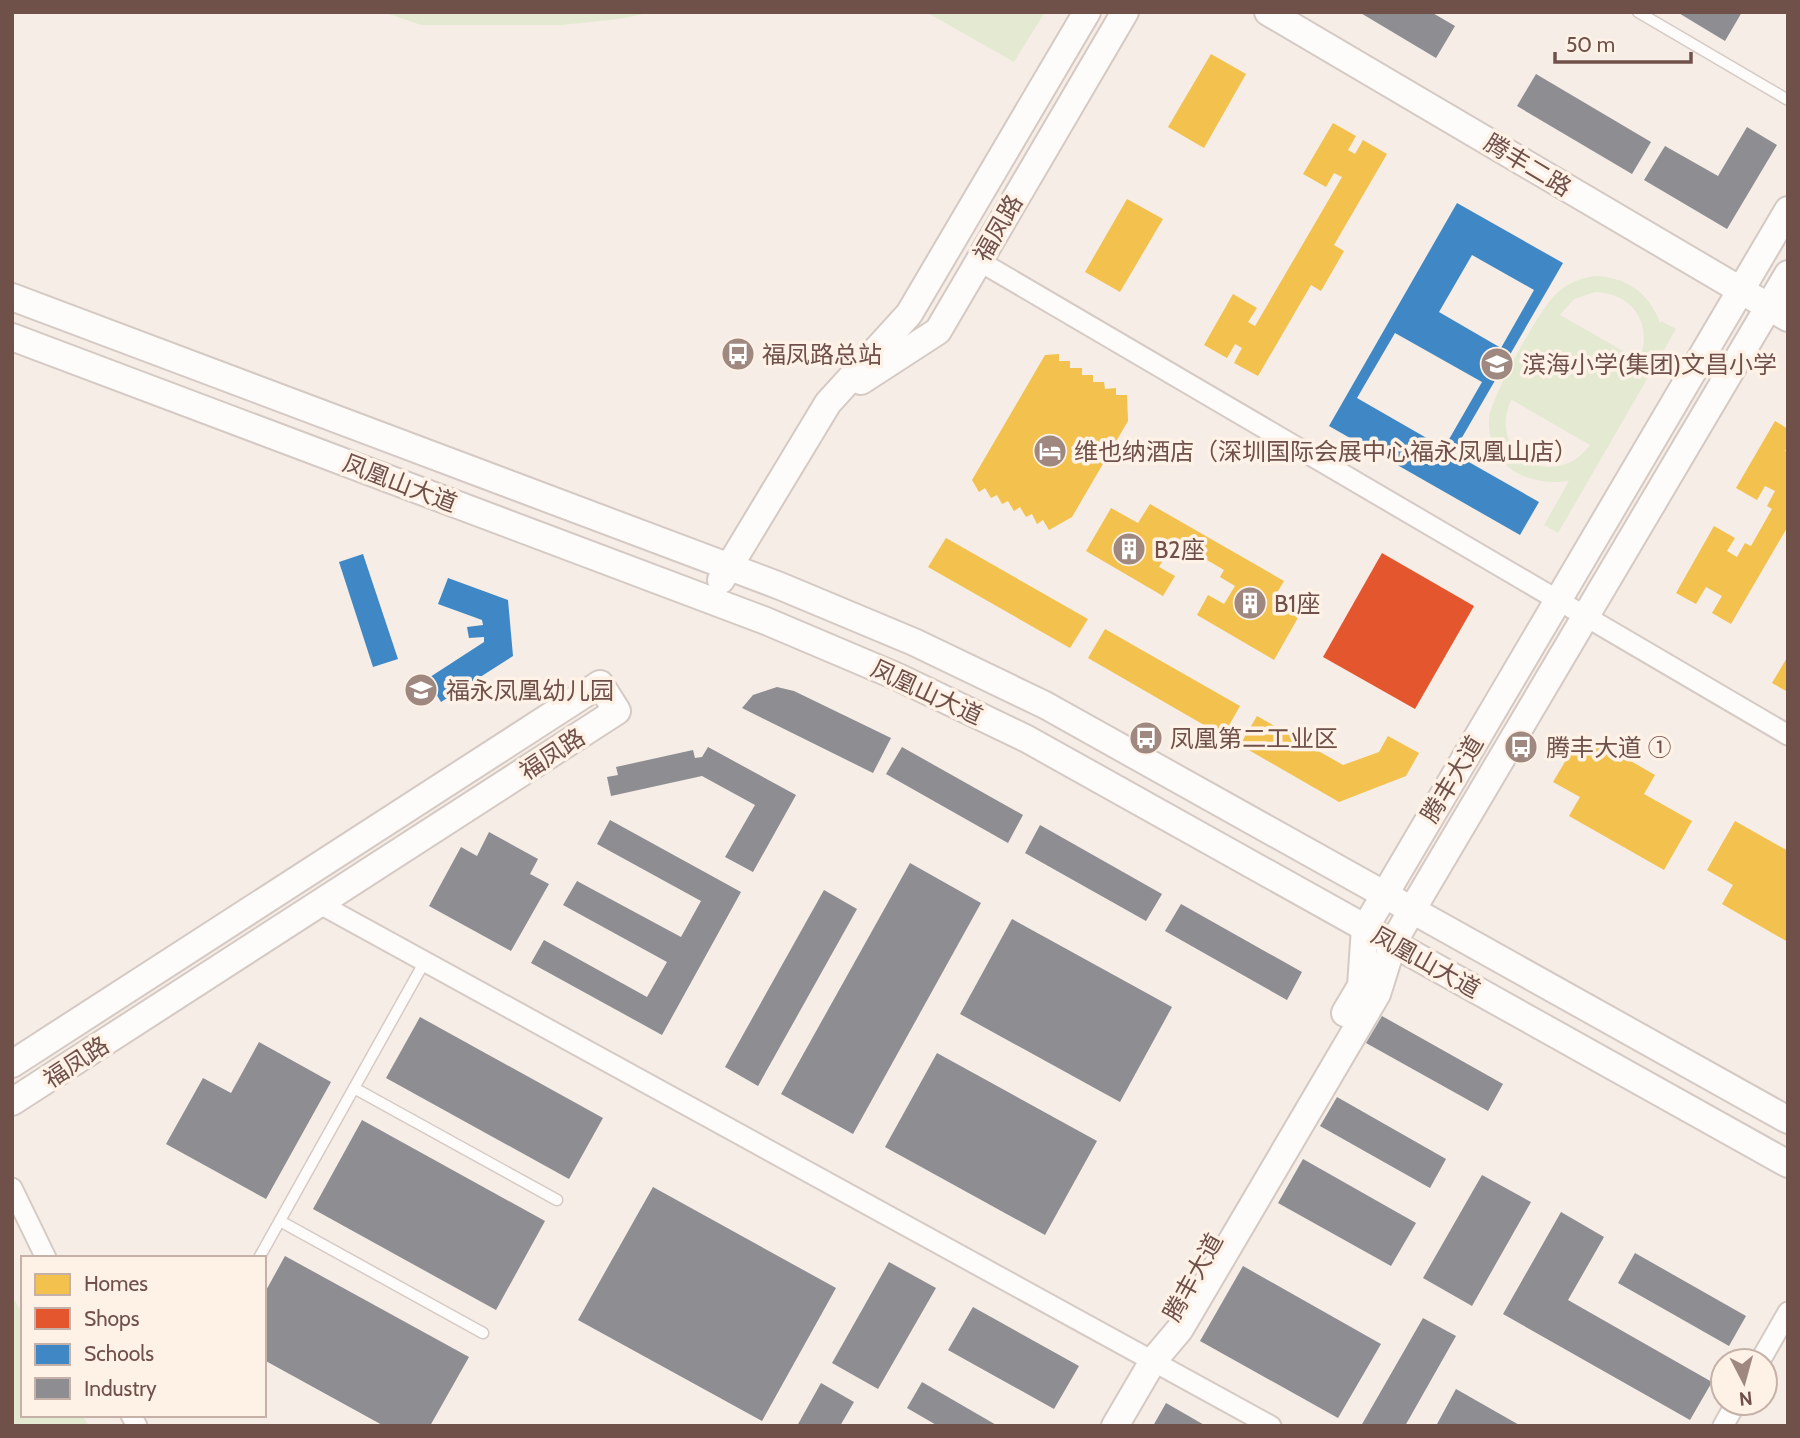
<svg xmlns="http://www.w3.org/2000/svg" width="1800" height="1438" viewBox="0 0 1800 1438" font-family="Cabin,'Noto Sans SC',sans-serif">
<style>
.green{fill:#e4ead1;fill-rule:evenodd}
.homes{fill:#f2c14e}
.shops{fill:#e4572e}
.schools{fill:#3f88c5;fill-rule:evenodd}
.industry{fill:#8d8d92}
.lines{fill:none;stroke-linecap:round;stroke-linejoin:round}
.lane-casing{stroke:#d6cac4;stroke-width:13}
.street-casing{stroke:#d6cac4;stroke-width:23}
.secondary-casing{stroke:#d5c9c3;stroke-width:30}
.lane{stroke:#fefcfb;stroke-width:10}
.street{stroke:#fefcfb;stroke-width:19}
.secondary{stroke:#fefcfb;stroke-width:26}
.labels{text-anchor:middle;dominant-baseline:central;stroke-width:7;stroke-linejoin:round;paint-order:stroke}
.street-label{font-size:24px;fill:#705149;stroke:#fef1e6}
.poi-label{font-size:24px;fill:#705149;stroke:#fef1e6;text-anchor:start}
</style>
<rect width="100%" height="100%" fill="#f5ede6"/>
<g class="green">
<path d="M383 12H653L619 19 562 25H421Z"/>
<path d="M926 12H1045L1014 62Z"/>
<path d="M1594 276C1626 277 1649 292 1660 323L1661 321 1676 329 1558 533 1544 525 1569 481C1528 487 1487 467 1489 420 1489 400 1540 308 1556 294 1567 283 1579 279 1594 276ZM1595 292C1633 293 1654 325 1639 360L1560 315 1574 299ZM1511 400H1512L1590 445C1555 493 1486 455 1511 400Z"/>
<path d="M12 1296 23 1314V1415H82L89 1426H12Z"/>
</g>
<g class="homes">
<path d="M1211 54 1246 74 1204 148 1168 127Z"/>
<path d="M1333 123 1356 136 1348 150 1355 154 1363 140 1387 154 1334 245 1344 251 1321 291 1311 285 1258 376 1234 363 1242 348 1235 344 1227 358 1204 345 1233 294 1257 308 1248 322 1255 326 1342 177 1334 173 1326 187 1303 174Z"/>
<path d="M1127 199 1163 219 1120 292 1085 272Z"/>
<path d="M1059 354V361H1070V368H1082V375H1093V382H1104L1105 389 1116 388V395H1127L1128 421 1072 517 1049 530 1043 520 1037 524 1032 514 1026 517 1020 507 1014 511 1008 501 1002 504 997 495 991 498 985 488 979 492 972 480 1045 355Z"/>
<path d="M1775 421 1788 429V446L1785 451 1788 452V526L1731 624 1712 613 1722 596 1706 587 1696 604 1676 593 1714 526 1735 538 1727 551 1737 557 1745 543 1751 546 1772 509 1767 506 1775 491 1765 486 1757 500 1736 488Z"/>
<path d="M1150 504 1284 581 1272 601 1299 616 1274 660 1197 615 1208 595 1224 604 1235 586 1220 577 1224 570 1190 550 1186 557 1170 548 1159 567 1175 576 1163 596 1086 551 1111 508 1138 523Z"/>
<path d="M946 538 1088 619 1070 648 928 567Z"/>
<path d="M1105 629 1240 706 1223 736 1088 658Z"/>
<path d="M1788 656V692L1772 683Z"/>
<path d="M1257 716 1343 765 1379 752 1388 736 1419 753 1406 776 1339 802 1240 745Z"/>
<path d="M1582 733 1655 775 1644 794 1692 821 1664 870 1569 816 1580 797 1553 782Z"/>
<path d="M1735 821 1788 851V942L1722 904 1733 885 1707 870Z"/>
</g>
<path class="shops" d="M1382 553 1474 606 1415 709 1323 657Z"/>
<g class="schools">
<path d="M1457 203 1563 263 1453 453 1539 502 1520 535 1329 426ZM1472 255 1534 290 1501 348 1439 312ZM1395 333 1482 382 1444 448 1357 398Z"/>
<path d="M363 554 398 659 373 667 339 562Z"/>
<path d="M448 578 508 600 513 656 441 702 427 679 484 642V637L469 638 467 627 483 625 482 620 438 604Z"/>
</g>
<g class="industry">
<path d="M1359 12H1431L1455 26 1436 58Z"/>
<path d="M1677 12H1742L1725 41Z"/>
<path d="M1536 74 1651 142 1632 174 1517 106Z"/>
<path d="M1747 127 1777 145 1727 229 1644 180 1665 146 1718 176Z"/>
<path d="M777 687 794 691 891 738 873 773 742 708 753 695Z"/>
<path d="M708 747 796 795 753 872 725 857 755 805 702 776 611 796 607 777 618 775 616 767 693 750 695 758 702 757Z"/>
<path d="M902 747 1023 815 1008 843 886 774Z"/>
<path d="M610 820 741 892 662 1035 531 963 544 940 647 997 667 962 563 905 577 881 681 937 701 901 597 844Z"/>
<path d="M1040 825 1162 894 1146 921 1025 853Z"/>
<path d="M489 832 538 859 530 874 549 884 511 951 429 906 461 847 477 856Z"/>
<path d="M910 863 981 903 853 1134 781 1094Z"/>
<path d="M824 890 857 909 758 1086 725 1067Z"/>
<path d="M1181 904 1302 972 1287 1000 1165 931Z"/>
<path d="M1012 919 1172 1007 1120 1102 960 1014Z"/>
<path d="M1382 1016 1503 1084 1488 1111 1366 1043Z"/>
<path d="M420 1017 603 1118 569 1179 386 1078Z"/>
<path d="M259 1042 331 1082 266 1199 166 1144 203 1078 231 1093Z"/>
<path d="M937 1053 1097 1141 1045 1235 885 1147Z"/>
<path d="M1337 1097 1446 1159 1430 1188 1320 1126Z"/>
<path d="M362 1120 545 1221 496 1310 313 1209Z"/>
<path d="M1303 1159 1416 1223 1391 1266 1278 1203Z"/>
<path d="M1482 1175 1531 1202 1472 1306 1423 1278Z"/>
<path d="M653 1187 836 1288 762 1421 578 1320Z"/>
<path d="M1561 1212 1604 1237 1568 1300 1712 1382 1690 1420 1503 1314Z"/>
<path d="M1635 1253 1746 1316 1729 1346 1618 1283Z"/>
<path d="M285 1256 469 1357 430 1426H384L264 1360V1294Z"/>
<path d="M889 1262 936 1288 878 1389 832 1363Z"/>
<path d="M1243 1266 1381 1344 1338 1418 1200 1341Z"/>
<path d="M973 1307 1079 1366 1054 1409 948 1350Z"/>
<path d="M1423 1318 1456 1336 1405 1426H1361Z"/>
<path d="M922 1382 998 1426H938L907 1408Z"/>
<path d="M821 1383 854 1402 840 1426H797Z"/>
<path d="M1456 1389 1521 1426H1436Z"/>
<path d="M1166 1403 1206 1426H1153Z"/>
</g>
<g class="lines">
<defs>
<g id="lane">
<path d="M1638 12 1788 100"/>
<path d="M354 1088 557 1200"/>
<path d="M280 1221 483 1333"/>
<path d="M259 1258 425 961"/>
</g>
<g id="street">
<path d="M979 261 1788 735"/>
<path d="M320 904 1271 1426"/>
<path d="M12 1188 46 1258"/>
<path d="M1760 1361 1788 1312"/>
<path d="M131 1415 137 1426"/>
<path d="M1723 1426 1736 1403"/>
</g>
<g id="secondary">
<path d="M1268 12 1788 318"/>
<path d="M12 297 780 586 914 642 1045 705 1788 1120"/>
<path d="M12 337 766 621 898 677 1027 739 1788 1164"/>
<path d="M861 381 938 331 1125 12"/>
<path d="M721 580 828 403 909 314 1087 12"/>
<path d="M1345 1013 1361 986 1365 928 1788 210"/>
<path d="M12 1064 600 684 617 711 12 1102"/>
<path d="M1115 1426 1153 1361 1180 1329 1377 994 1393 943 1412 910 1788 274"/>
</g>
</defs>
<use href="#lane" class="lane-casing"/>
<use href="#street" class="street-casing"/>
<use href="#secondary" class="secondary-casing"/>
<use href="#lane" class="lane"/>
<use href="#street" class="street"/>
<use href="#secondary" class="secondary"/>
</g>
<defs>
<symbol id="bus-disc" viewBox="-11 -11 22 22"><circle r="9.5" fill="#9f8880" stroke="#fef1e6"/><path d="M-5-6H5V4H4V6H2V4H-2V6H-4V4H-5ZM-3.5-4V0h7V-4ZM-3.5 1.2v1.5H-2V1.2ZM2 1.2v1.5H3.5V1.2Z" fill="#fff"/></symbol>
<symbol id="school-disc" viewBox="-11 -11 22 22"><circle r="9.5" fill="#9f8880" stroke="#fef1e6"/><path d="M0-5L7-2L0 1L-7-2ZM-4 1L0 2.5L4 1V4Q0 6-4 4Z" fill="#fff"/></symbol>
<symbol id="hotel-disc" viewBox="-11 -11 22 22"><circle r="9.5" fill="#9f8880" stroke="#fef1e6"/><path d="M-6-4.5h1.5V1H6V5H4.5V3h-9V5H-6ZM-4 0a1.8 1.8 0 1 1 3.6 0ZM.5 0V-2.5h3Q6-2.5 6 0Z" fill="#fff"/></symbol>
<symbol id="building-disc" viewBox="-11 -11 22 22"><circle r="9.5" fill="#9f8880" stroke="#fef1e6"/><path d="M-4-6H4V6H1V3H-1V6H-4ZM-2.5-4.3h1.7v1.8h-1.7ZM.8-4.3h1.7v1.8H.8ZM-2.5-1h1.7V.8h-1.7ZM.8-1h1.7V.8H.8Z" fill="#fff"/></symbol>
</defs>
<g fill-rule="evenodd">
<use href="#bus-disc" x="719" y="335" width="38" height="38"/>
<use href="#school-disc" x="1478" y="345" width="38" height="38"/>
<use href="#hotel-disc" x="1031" y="432" width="38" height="38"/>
<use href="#building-disc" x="1110" y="530" width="38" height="38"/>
<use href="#building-disc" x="1231" y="584" width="38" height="38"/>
<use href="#school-disc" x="402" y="671" width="38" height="38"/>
<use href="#bus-disc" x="1127" y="719" width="38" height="38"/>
<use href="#bus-disc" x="1502" y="728" width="38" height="38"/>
</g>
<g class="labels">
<g class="street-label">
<text transform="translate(1528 165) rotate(31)">腾丰二路</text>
<text transform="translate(998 228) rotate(-60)">福凤路</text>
<text transform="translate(400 483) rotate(21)">凤凰山大道</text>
<text transform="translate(927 692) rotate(25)">凤凰山大道</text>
<text transform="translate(552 754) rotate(-33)">福凤路</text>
<text transform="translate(1452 779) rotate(-59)">腾丰大道</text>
<text transform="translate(1426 962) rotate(29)">凤凰山大道</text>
<text transform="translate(76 1062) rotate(-33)">福凤路</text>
<text transform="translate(1193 1277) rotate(-61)">腾丰大道</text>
</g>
<g class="poi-label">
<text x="762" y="354">福凤路总站</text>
<text x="1522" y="364">滨海小学(集团)文昌小学</text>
<text x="1074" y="451">维也纳酒店（深圳国际会展中心福永凤凰山店）</text>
<text x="1154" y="549">B2座</text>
<text x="1274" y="603">B1座</text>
<text x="446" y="690">福永凤凰幼儿园</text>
<text x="1170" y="738">凤凰第二工业区</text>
<text x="1546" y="747">腾丰大道 ①</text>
</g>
</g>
<rect width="1800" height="1438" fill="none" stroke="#705149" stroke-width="28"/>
<rect x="21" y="1256" width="245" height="161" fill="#fef1e6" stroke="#c5b1a7" stroke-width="2"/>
<rect x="35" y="1274" width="35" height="21" fill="#f2c14e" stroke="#c5b1a7" stroke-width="2"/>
<text x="84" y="1291" font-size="21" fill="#705149">Homes</text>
<rect x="35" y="1308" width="35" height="21" fill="#e4572e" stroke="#c5b1a7" stroke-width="2"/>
<text x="84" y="1326" font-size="21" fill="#705149">Shops</text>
<rect x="35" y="1344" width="35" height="21" fill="#3f88c5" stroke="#c5b1a7" stroke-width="2"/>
<text x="84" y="1361" font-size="21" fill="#705149">Schools</text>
<rect x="35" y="1378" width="35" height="21" fill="#8d8d92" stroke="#c5b1a7" stroke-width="2"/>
<text x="84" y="1396" font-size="21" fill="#705149">Industry</text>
<g transform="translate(1744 1382) rotate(174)"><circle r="33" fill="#fef1e6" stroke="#c5b1a7" stroke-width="2"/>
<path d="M0-5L12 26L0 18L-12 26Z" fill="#9f8880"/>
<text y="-10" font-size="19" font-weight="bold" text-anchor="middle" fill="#705149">N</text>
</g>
<path d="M1555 52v10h136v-10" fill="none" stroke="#705149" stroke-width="3.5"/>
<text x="1566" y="52" font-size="21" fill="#705149" stroke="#fef1e6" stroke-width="5" paint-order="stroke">50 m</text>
</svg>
